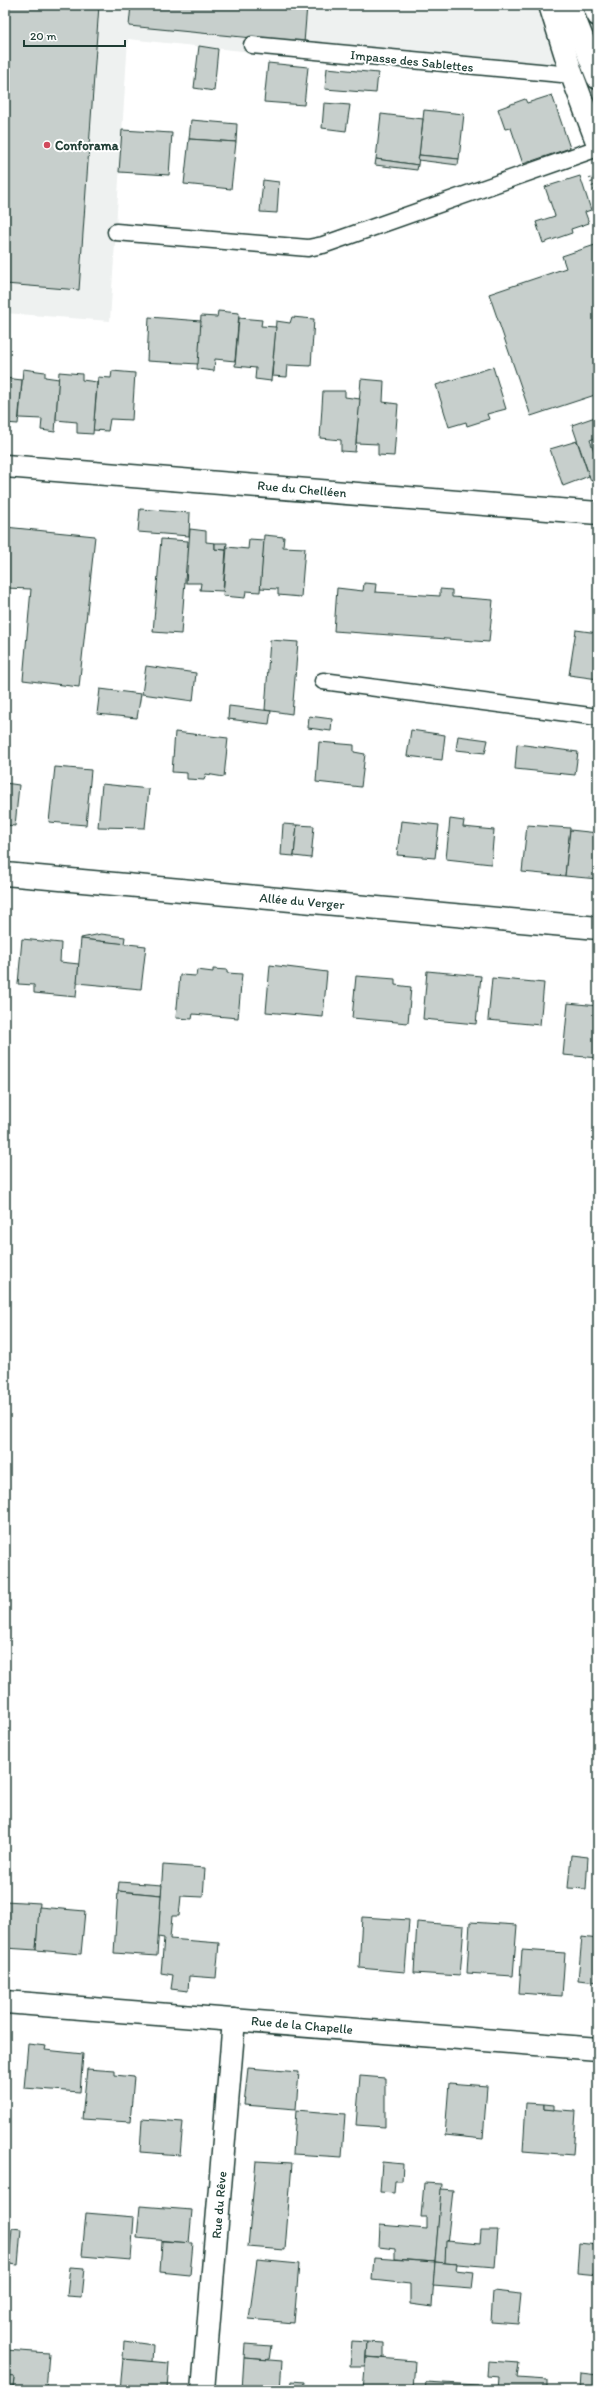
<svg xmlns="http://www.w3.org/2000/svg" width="603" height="2395" viewBox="0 0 603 2395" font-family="Itim,sans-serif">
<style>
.built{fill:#eef1f0}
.building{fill:#c7cfcc;stroke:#1f3d34}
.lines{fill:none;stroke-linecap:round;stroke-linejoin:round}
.service-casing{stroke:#1f3d34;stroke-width:19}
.minor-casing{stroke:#1f3d34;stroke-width:25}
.primary-casing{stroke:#1f3d34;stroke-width:25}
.path{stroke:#1f3d34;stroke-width:2.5;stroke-dasharray:1 3;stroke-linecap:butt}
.service{stroke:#fff;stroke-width:16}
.minor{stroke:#fff;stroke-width:22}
.primary{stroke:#fff;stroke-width:22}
.poi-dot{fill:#d1495b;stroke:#fff;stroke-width:1.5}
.labels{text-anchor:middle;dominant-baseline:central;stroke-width:4;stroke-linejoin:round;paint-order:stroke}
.street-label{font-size:13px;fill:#1f3d34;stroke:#fff}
.poi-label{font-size:13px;font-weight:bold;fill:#1f3d34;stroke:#fff;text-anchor:start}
</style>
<rect width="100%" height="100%" fill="#fff"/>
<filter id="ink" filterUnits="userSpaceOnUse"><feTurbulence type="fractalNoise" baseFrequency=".025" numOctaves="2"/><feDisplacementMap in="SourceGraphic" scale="8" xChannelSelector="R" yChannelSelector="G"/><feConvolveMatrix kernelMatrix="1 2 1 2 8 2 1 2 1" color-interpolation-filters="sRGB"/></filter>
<g filter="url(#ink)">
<path class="built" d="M5 5H598V65L549 83 128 39 110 321 5 313Z"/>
<g class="building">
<path d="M5 5H99L79 290 5 284Z"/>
<path d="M131 5H307L304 43 129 26Z"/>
<path d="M199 46 218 49 214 91 194 88Z"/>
<path d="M268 63 308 67 304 105 264 102Z"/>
<path d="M327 68 378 73 376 93 325 89Z"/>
<path d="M552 95 570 148 523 164 511 128 505 129 498 109 525 99 527 103Z"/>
<path d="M324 103 350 105 346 131 322 128Z"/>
<path d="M424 110 464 114 459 159 419 155Z"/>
<path d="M381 114 423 119 418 165 376 159Z"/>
<path d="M191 120 237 124 236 142 189 139Z"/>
<path d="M122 130 172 133 169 175 119 172Z"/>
<path d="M189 139 236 142 231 189 184 184Z"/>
<path d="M419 155 459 159 458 165 418 160Z"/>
<path d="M376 159 418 165 417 170 375 165Z"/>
<path d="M580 176 591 210 585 212 589 223 571 229 572 233 543 243 536 222 555 216 545 187Z"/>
<path d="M263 180 279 182 277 213 260 212Z"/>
<path d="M598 244V394L531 416 489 294 566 268 562 256Z"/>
<path d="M218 311 239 313 235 361 215 359 214 371 197 369 201 316 217 317Z"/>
<path d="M149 317 201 321 198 364 147 361Z"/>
<path d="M292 317 314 319 311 366 288 365 287 377 272 376 276 321 290 323Z"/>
<path d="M239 318 262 320 261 326 276 327 271 381 255 379 256 368 235 366Z"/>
<path d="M493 367 506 409 487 414 489 419 467 426 466 422 449 427 436 385Z"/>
<path d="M23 369 45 372V377L59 379 55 432 41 430 42 419 19 418Z"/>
<path d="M112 371 135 373 132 420 110 419 108 431 93 430 98 377 111 378Z"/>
<path d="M59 372 82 374V380L97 382 93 434 77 433V422L56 420Z"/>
<path d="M5 378 22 380 18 424 5 423Z"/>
<path d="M361 379 384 381 383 402 398 404 394 456 378 455V444L356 443Z"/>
<path d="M323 391H345V397L360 399 355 452 341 451V440L320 438Z"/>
<path d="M598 416V437L590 440 594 451 597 450 598 452V479L591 481 572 425Z"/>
<path d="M577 441 589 476 563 486 550 449Z"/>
<path d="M140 509 190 513 189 536 138 532Z"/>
<path d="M5 527 95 536 79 687 23 680 31 589 5 588Z"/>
<path d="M190 529 206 531V542L215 543V549L226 550 223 591 200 590 201 583H186Z"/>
<path d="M264 535 284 537 283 547 305 548 301 597 278 595V589L260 588Z"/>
<path d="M161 539 188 541 181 634 153 632Z"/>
<path d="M249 539 264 540 260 592 246 591 245 598 223 596 227 547 248 549Z"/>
<path d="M215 543H227L226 550 215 549Z"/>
<path d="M364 583 376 584 375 592 440 596V589L452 590V597L493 600 489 642 334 631 337 588 363 591Z"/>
<path d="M576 630 598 633V679L569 675Z"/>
<path d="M270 640 298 642 292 714 265 710Z"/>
<path d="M146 666 196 673 193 701 142 694Z"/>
<path d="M100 689 141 694 137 718 97 714Z"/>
<path d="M229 706 271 711 269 724 228 719Z"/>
<path d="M309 716 332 719 331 731 308 728Z"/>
<path d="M411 730 445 735 442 760 407 756Z"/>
<path d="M175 732 228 738 224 777 206 774 204 780 187 779V773L172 772Z"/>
<path d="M458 736 488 740 485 753 456 750Z"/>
<path d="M319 742 354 745V752L365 754 361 787 316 782Z"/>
<path d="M517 744 578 752 575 775 515 769Z"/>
<path d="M55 767 91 770 86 825 49 822Z"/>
<path d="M5 783 19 785 15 826 5 825Z"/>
<path d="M102 784 149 789 145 828 98 827Z"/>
<path d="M450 819 464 821 463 827 494 830 491 864 446 859Z"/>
<path d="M401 821 439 825 435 858 397 855Z"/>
<path d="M283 824 297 825 294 856 281 855Z"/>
<path d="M297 825 314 826 311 858 294 856Z"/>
<path d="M527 825 570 828 565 876 522 872Z"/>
<path d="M570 830 598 833V879L565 876Z"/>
<path d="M101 934 125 937 124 944 81 939V938Z"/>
<path d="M22 939 61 943 60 962 79 964 76 997 34 993V985L18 984Z"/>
<path d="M81 939 146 946 141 989 77 983Z"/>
<path d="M270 965 327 972 323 1017 266 1012Z"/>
<path d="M213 969 227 970V973L242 974 238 1018 193 1014 192 1019 176 1018 180 975 196 976 197 970 213 972Z"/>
<path d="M427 971 481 976 476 1024 423 1019Z"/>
<path d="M356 976 395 979V985L411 987 408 1023 352 1018Z"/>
<path d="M492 978 544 983 540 1025 488 1020Z"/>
<path d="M568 1003 598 1006V1058L563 1055Z"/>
<path d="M571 1855 588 1857 586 1889 568 1888Z"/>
<path d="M163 1865 205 1868 203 1897 181 1896 179 1916H172L170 1939 219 1943 216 1978 189 1976 188 1991 171 1989 173 1975 161 1973 164 1938 158 1937Z"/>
<path d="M119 1882 162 1885 161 1895 118 1891Z"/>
<path d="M118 1891 161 1895 157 1956 114 1953Z"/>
<path d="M5 1901 40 1903 36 1950 5 1948Z"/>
<path d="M39 1907 85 1911 81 1954 36 1950Z"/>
<path d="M362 1917 409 1920 405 1972 359 1968Z"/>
<path d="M417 1922 464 1926 460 1976 414 1973Z"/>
<path d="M470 1922 517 1925 513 1976 467 1973Z"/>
<path d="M582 1937 598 1939V1982L578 1980Z"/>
<path d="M522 1950 565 1953 562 1996 519 1993Z"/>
<path d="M28 2044 46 2046 45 2050 83 2054 80 2092 24 2088Z"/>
<path d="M248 2068 299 2072 296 2109 244 2105Z"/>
<path d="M87 2069 115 2071V2075L134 2077 130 2122 82 2119Z"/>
<path d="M360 2076 385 2078V2127L356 2125Z"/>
<path d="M449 2083 487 2086 483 2139 445 2135Z"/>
<path d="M526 2103 544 2104V2109L576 2111 573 2155 523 2151Z"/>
<path d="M544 2104 554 2105V2110L544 2109Z"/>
<path d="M296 2110 345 2114 342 2157 293 2154Z"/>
<path d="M142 2119 183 2122 180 2155 140 2152Z"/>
<path d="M256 2161 292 2163 285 2250 248 2247Z"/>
<path d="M382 2162 403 2164 402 2181H395L394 2193 380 2192Z"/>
<path d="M424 2183 442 2184 435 2262 395 2259V2249L379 2247 380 2225 427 2229V2217H421Z"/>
<path d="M441 2189 453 2190 445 2263 435 2262Z"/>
<path d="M140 2206 192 2210 189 2243 137 2238Z"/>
<path d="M86 2213 134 2217 131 2260 82 2256Z"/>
<path d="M12 2228 21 2229 18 2265 9 2264Z"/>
<path d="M481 2230H498L495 2267 445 2263 446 2241 480 2244Z"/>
<path d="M162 2241 193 2243 190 2275 160 2272Z"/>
<path d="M579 2243 597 2245 598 2275 577 2273Z"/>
<path d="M374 2258 435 2262 432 2307 410 2304V2284L372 2280Z"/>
<path d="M257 2260 299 2264 294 2323 249 2319Z"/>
<path d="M435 2262 456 2264 455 2270 474 2272 472 2289 433 2286Z"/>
<path d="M70 2267 85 2268 82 2297 67 2296Z"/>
<path d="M493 2291 521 2294 518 2324 491 2322Z"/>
<path d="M124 2341 153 2345 152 2362 123 2359Z"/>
<path d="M352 2341 367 2342 365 2366H350Z"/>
<path d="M367 2342 384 2343V2358L366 2357Z"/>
<path d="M245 2344 271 2346 269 2360 244 2358Z"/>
<path d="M5 2350 49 2353 46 2390 13 2389 14 2377 5 2376Z"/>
<path d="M366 2357 415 2361 413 2390H363Z"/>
<path d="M244 2358 282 2361 280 2390H242Z"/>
<path d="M123 2359 169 2363 167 2390H120Z"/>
<path d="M488 2361 519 2363 517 2378 547 2380V2390H498L499 2377 487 2376Z"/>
<path d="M581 2373 598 2375V2390H580Z"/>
<path d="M5 2376 14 2377 13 2386H5Z"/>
<path d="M292 2381 304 2382 303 2390H291Z"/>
<path d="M426 2382 478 2385V2390H425Z"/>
</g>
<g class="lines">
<defs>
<g id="service">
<path d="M252 45 572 75"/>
<path d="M116 232 308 248 323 245 598 148"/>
<path d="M323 681 598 717"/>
</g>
<g id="minor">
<path d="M550 5 572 75 598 144"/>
<path d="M5 466 598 513"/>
<path d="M5 874 598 928"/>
<path d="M5 2002 598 2049"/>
<path d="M203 2390 234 2020"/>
</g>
<g id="primary">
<path d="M569 5 598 78"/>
<path d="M594 5 598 15"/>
</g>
</defs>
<use href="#service" class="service-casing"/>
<use href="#minor" class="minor-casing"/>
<use href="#primary" class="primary-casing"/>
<path class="path" d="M590 178 598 200"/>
<use href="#service" class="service"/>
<use href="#minor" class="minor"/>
<use href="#primary" class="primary"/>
</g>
</g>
<circle class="poi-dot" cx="47" cy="145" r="4"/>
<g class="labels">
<g class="street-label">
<text transform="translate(412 61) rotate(6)">Impasse des Sablettes</text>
<text transform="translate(302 489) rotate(5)">Rue du Chelléen</text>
<text transform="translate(302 901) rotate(5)">Allée du Verger</text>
<text transform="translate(302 2025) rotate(5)">Rue de la Chapelle</text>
<text transform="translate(219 2205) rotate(-85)">Rue du Rêve</text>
</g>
<g class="poi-label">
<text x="55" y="145">Conforama</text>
</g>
</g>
<rect width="603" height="2395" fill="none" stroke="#fff" stroke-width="20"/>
<rect x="10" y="10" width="583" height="2375" fill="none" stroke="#1f3d34" stroke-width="1.5" filter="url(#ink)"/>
<path d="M24 40v6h101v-6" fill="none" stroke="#1f3d34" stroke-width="2"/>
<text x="30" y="40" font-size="12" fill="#1f3d34" stroke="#ffffff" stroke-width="3" paint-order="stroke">20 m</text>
</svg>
